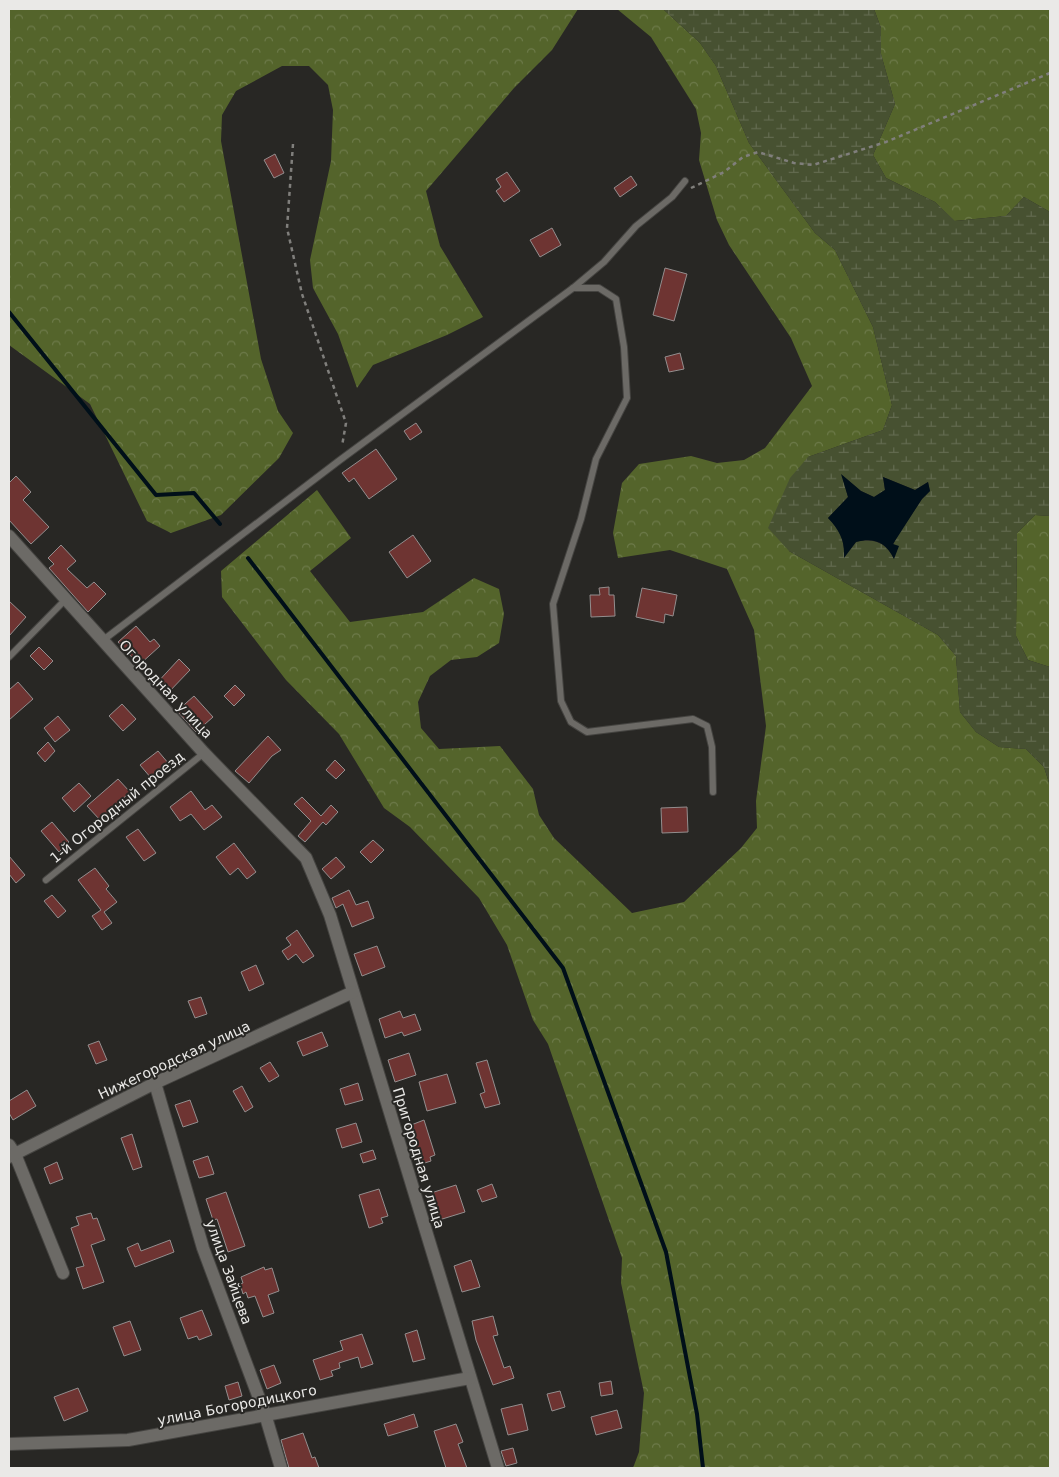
<svg xmlns="http://www.w3.org/2000/svg" width="1059" height="1477" viewBox="0 0 1059 1477" font-family="'DejaVu Sans',sans-serif">
<style>
.forest{fill:url(#forest-crowns)}
.wetland{fill:url(#wetland-marsh);fill-rule:evenodd}
.water{fill:#000f19}
.lines{fill:none;stroke-linecap:round;stroke-linejoin:round}
.stream{stroke:#000f19;stroke-width:4}
.building{fill:#6e3432;stroke:#938e8e}
.service-casing{stroke:#454441;stroke-width:8}
.minor-casing{stroke:#454441;stroke-width:14}
.path{stroke:#807f7c;stroke-width:2.5;stroke-dasharray:4 4;stroke-linecap:butt}
.service{stroke:#6c6a66;stroke-width:6}
.minor{stroke:#6c6a66;stroke-width:12}
.labels{text-anchor:middle;dominant-baseline:central;stroke-width:4;stroke-linejoin:round;paint-order:stroke}
.street-label{font-size:14px;fill:#eae9e7;stroke:#282724}
</style>
<defs>
<pattern id="forest-crowns" width="20" height="18" patternUnits="userSpaceOnUse" patternTransform="scale(1.25)"><rect width="20" height="18" fill="#54642b"/><path d="M2 6a3 3 0 1 1 6 0M12 15a3 3 0 1 1 6 0" fill="none" stroke="#6d7a4a"/></pattern>
<pattern id="wetland-marsh" width="20" height="14" patternUnits="userSpaceOnUse" patternTransform="scale(1.25)"><rect width="20" height="14" fill="#475131"/><path d="M1 5h8M5 5V1M11 12h8M15 12V8" fill="none" stroke="#626a4f"/></pattern>
</defs>
<rect width="100%" height="100%" fill="#282724"/>
<g class="forest">
<path d="M9 9H578L552 50 514 88 426 191 440 246 483 317 447 335 373 365 357 388 338 334 313 288 310 260 331 161 333 110 328 85 309 66H282L236 91 222 115 221 141 261 359 278 411 293 433 279 458 221 515 171 533 147 521 90 404 9 345Z"/>
<path d="M617 9H663L700 43 716 66 749 143 815 233 835 250 873 327 892 405 883 430 808 457 789 551 938 635 956 656 960 712 976 732 999 747 1026 749 1044 767 1050 786V1468H633L639 1452 644 1393 621 1283 622 1258 548 1044 533 1020 507 945 479 898 410 827 384 808 339 734 286 680 222 597 221 571 317 490 351 538 310 571 350 622 423 612 474 578 499 589 504 614 499 643 477 657 451 660 430 676 418 702 421 728 439 749 500 746 533 789 539 815 554 838 632 913 684 902 741 848 757 828 756 801 766 726 754 630 727 569 670 550 618 558 613 533 622 483 639 464 691 456 717 463 744 460 765 448 812 386 791 338 729 245 717 220 699 160 701 133 696 109 651 37Z"/>
<path d="M874 9H1050V212L1024 197 1006 216 954 221 935 202 886 178 873 155 895 104 881 54V28Z"/>
<path d="M1035 515 1050 516V667L1028 660 1016 636 1017 533Z"/>
</g>
<path class="wetland" d="M663 9H874L881 28V54L895 104 873 155 886 178 935 202 955 221 1006 216 1024 197 1050 212V516L1035 515 1017 533 1016 636 1028 660 1050 667V786L1044 767 1026 749 999 747 976 732 960 712 956 656 938 635 789 551 768 528 790 478 808 457 883 430 892 405 873 327 835 250 815 233 749 143 716 66 700 43ZM842 475 861 491 874 497 885 490 883 477 915 490 928 482 930 491 922 499 897 536 893 545 894 559C886 542 873 538 856 542L844 557C845 540 840 530 828 518L848 497Z"/>
<path class="water" d="M841 474 861 491 874 497 885 490 883 477 915 490 928 482 930 491 922 499 893 544 899 546 894 559C886 542 874 537 856 542L844 558C845 541 840 531 828 518L848 497Z"/>
<g class="lines">
<g class="stream">
<path d="M9 312 156 495 194 493 220 524"/>
<path d="M248 558 563 968 666 1252 697 1414 703 1468"/>
</g>
</g>
<g class="building">
<path d="M275 154 284 173 274 178 264 160Z"/>
<path d="M507 172 520 191 504 202 496 191 501 187 496 179Z"/>
<path d="M631 176 637 185 620 197 614 188Z"/>
<path d="M552 228 561 245 540 257 530 240Z"/>
<path d="M665 268 687 274 674 321 653 315Z"/>
<path d="M680 353 684 369 669 372 665 357Z"/>
<path d="M416 423 422 432 410 440 404 431Z"/>
<path d="M376 449 397 479 369 499 354 478 349 482 342 473Z"/>
<path d="M16 476 31 492 23 500 49 527 31 544 9 520V483Z"/>
<path d="M413 535 431 561 407 578 389 552Z"/>
<path d="M61 545 76 561 67 569 87 588 94 582 106 594 88 612 49 568 54 564 48 558Z"/>
<path d="M609 587V595H614L615 616 591 617 590 595H600L599 588Z"/>
<path d="M642 588 677 595 673 616 665 614 664 623 636 617Z"/>
<path d="M9 601 26 617 9 636Z"/>
<path d="M136 626 150 642 154 639 160 646 139 665 118 642Z"/>
<path d="M39 647 53 661 44 670 30 656Z"/>
<path d="M179 659 190 670 166 695 155 685Z"/>
<path d="M18 682 33 699 9 720V690Z"/>
<path d="M235 685 245 695 234 706 224 696Z"/>
<path d="M194 696 213 717 196 732 177 711Z"/>
<path d="M122 704 136 719 123 731 109 716Z"/>
<path d="M58 716 70 730 55 742 44 728Z"/>
<path d="M268 736 281 750 272 756 249 783 235 771Z"/>
<path d="M48 742 55 751 45 762 37 753Z"/>
<path d="M158 751 169 764 151 778 140 765Z"/>
<path d="M335 760 345 770 336 779 326 770Z"/>
<path d="M118 779 130 792 100 820 87 806Z"/>
<path d="M79 783 91 796 74 812 62 798Z"/>
<path d="M191 791 205 810 212 805 222 817 204 830 191 814 180 821 170 807Z"/>
<path d="M302 797 321 816 331 805 338 812 326 825 323 822 305 842 298 836 311 821 294 804Z"/>
<path d="M687 807 688 832 662 833 661 808Z"/>
<path d="M52 822 69 842 59 852 41 831Z"/>
<path d="M138 829 156 853 144 861 126 837Z"/>
<path d="M373 840 384 850 371 863 360 852Z"/>
<path d="M234 843 256 872 247 879 238 868 230 875 216 857Z"/>
<path d="M9 856 25 875 16 883 9 874Z"/>
<path d="M336 857 345 867 331 879 322 869Z"/>
<path d="M95 868 109 886 106 889 117 902 104 912 112 923 102 930 92 916 101 910 78 880Z"/>
<path d="M349 890 356 905 368 901 374 918 352 927 343 904 336 908 332 898Z"/>
<path d="M52 895 66 911 58 918 44 901Z"/>
<path d="M297 930 314 956 303 963 296 954 288 960 282 951 291 945 286 938Z"/>
<path d="M377 946 385 967 362 976 354 954Z"/>
<path d="M256 965 264 984 249 991 241 972Z"/>
<path d="M201 997 207 1014 195 1018 188 1001Z"/>
<path d="M400 1011 403 1018 415 1014 421 1030 404 1036 402 1032 385 1038 379 1019Z"/>
<path d="M322 1032 328 1046 303 1056 297 1042Z"/>
<path d="M99 1041 107 1060 96 1064 88 1045Z"/>
<path d="M409 1053 416 1075 395 1082 388 1060Z"/>
<path d="M487 1060 500 1104 485 1108 480 1094 485 1092 476 1063Z"/>
<path d="M270 1062 279 1076 269 1082 260 1068Z"/>
<path d="M447 1074 456 1103 427 1111 419 1082Z"/>
<path d="M358 1083 363 1100 345 1105 340 1089Z"/>
<path d="M242 1086 253 1107 245 1112 233 1091Z"/>
<path d="M27 1090 36 1106 13 1120 9 1113V1101Z"/>
<path d="M190 1100 198 1122 183 1127 175 1105Z"/>
<path d="M424 1120 435 1155 430 1157 431 1161 418 1165 406 1127Z"/>
<path d="M356 1123 362 1142 342 1148 336 1129Z"/>
<path d="M132 1134 142 1167 133 1170 121 1138Z"/>
<path d="M373 1150 376 1159 363 1163 360 1154Z"/>
<path d="M208 1156 214 1174 199 1178 193 1161Z"/>
<path d="M57 1162 63 1179 50 1184 44 1168Z"/>
<path d="M492 1184 497 1197 482 1202 477 1190Z"/>
<path d="M456 1185 465 1212 439 1220 431 1193Z"/>
<path d="M379 1189 388 1216 381 1218 383 1223 369 1228 359 1195Z"/>
<path d="M226 1192 245 1246 228 1252 217 1219 213 1220 206 1199Z"/>
<path d="M91 1213 93 1219 97 1218 105 1240 91 1245 104 1282 83 1289 76 1268 84 1266 71 1228 79 1225 76 1217Z"/>
<path d="M170 1240 174 1252 135 1267 127 1248 138 1243 141 1251Z"/>
<path d="M471 1260 480 1287 462 1292 454 1266Z"/>
<path d="M264 1267 265 1270 272 1268 279 1291 268 1295 274 1313 263 1317 255 1296 248 1298 246 1292 243 1294 240 1284 243 1283 241 1277Z"/>
<path d="M202 1310 212 1335 199 1340 197 1336 188 1339 180 1318Z"/>
<path d="M493 1316 498 1335 493 1336 504 1368 510 1366 514 1378 493 1385 476 1340 472 1321Z"/>
<path d="M130 1321 141 1350 124 1356 113 1327Z"/>
<path d="M417 1330 425 1359 413 1362 405 1334Z"/>
<path d="M362 1334 373 1364 361 1368 358 1357 339 1363 340 1368 331 1371 333 1376 320 1380 313 1360 343 1350 340 1341Z"/>
<path d="M274 1365 281 1383 267 1389 260 1370Z"/>
<path d="M611 1381 613 1394 601 1396 599 1383Z"/>
<path d="M238 1382 242 1396 229 1400 225 1386Z"/>
<path d="M78 1388 88 1411 64 1421 54 1397Z"/>
<path d="M560 1391 565 1407 552 1411 547 1394Z"/>
<path d="M522 1404 528 1430 508 1435 501 1409Z"/>
<path d="M617 1410 622 1428 596 1435 591 1417Z"/>
<path d="M414 1414 418 1427 388 1436 384 1424Z"/>
<path d="M456 1424 463 1442 458 1444 467 1468H446L434 1431Z"/>
<path d="M303 1433 312 1458 315 1457 319 1468H289L281 1440Z"/>
<path d="M513 1448 517 1463 506 1466 501 1451Z"/>
</g>
<g class="lines">
<defs>
<g id="service">
<path d="M573 288H599L616 299 624 347 627 398 596 459 581 519 553 604 561 701 571 722 587 732 693 719 707 726 712 747 713 792"/>
<path d="M102 641 340 460 573 288 604 262 636 226 672 197 685 181"/>
<path d="M9 657 66 599"/>
<path d="M46 880 204 753"/>
</g>
<g id="minor">
<path d="M9 536 204 753 306 858 330 915 498 1468"/>
<path d="M155 1083 203 1248 265 1414 281 1468"/>
<path d="M9 1145 15 1154 63 1273"/>
<path d="M9 1157 155 1083 353 992"/>
<path d="M9 1444 128 1440 470 1378"/>
</g>
</defs>
<use href="#service" class="service-casing"/>
<use href="#minor" class="minor-casing"/>
<g class="path">
<path d="M293 144 287 228 302 294 346 423 342 446"/>
<path d="M691 188 724 172 743 157 758 152 794 163 813 165 886 142 1050 73"/>
</g>
<use href="#service" class="service"/>
<use href="#minor" class="minor"/>
</g>
<g class="labels">
<g class="street-label">
<text transform="translate(166 689) rotate(47)">Огородная улица</text>
<text transform="translate(117 807) rotate(-39)">1-й Огородный проезд</text>
<text transform="translate(174 1060) rotate(-25)">Нижегородская улица</text>
<text transform="translate(419 1158) rotate(73)">Пригородная улица</text>
<text transform="translate(229 1272) rotate(70)">улица Зайцева</text>
<text transform="translate(237 1405) rotate(-11)">улица Богородицкого</text>
</g>
</g>
<rect width="1059" height="1477" fill="none" stroke="#eae9e7" stroke-width="20"/>
</svg>
